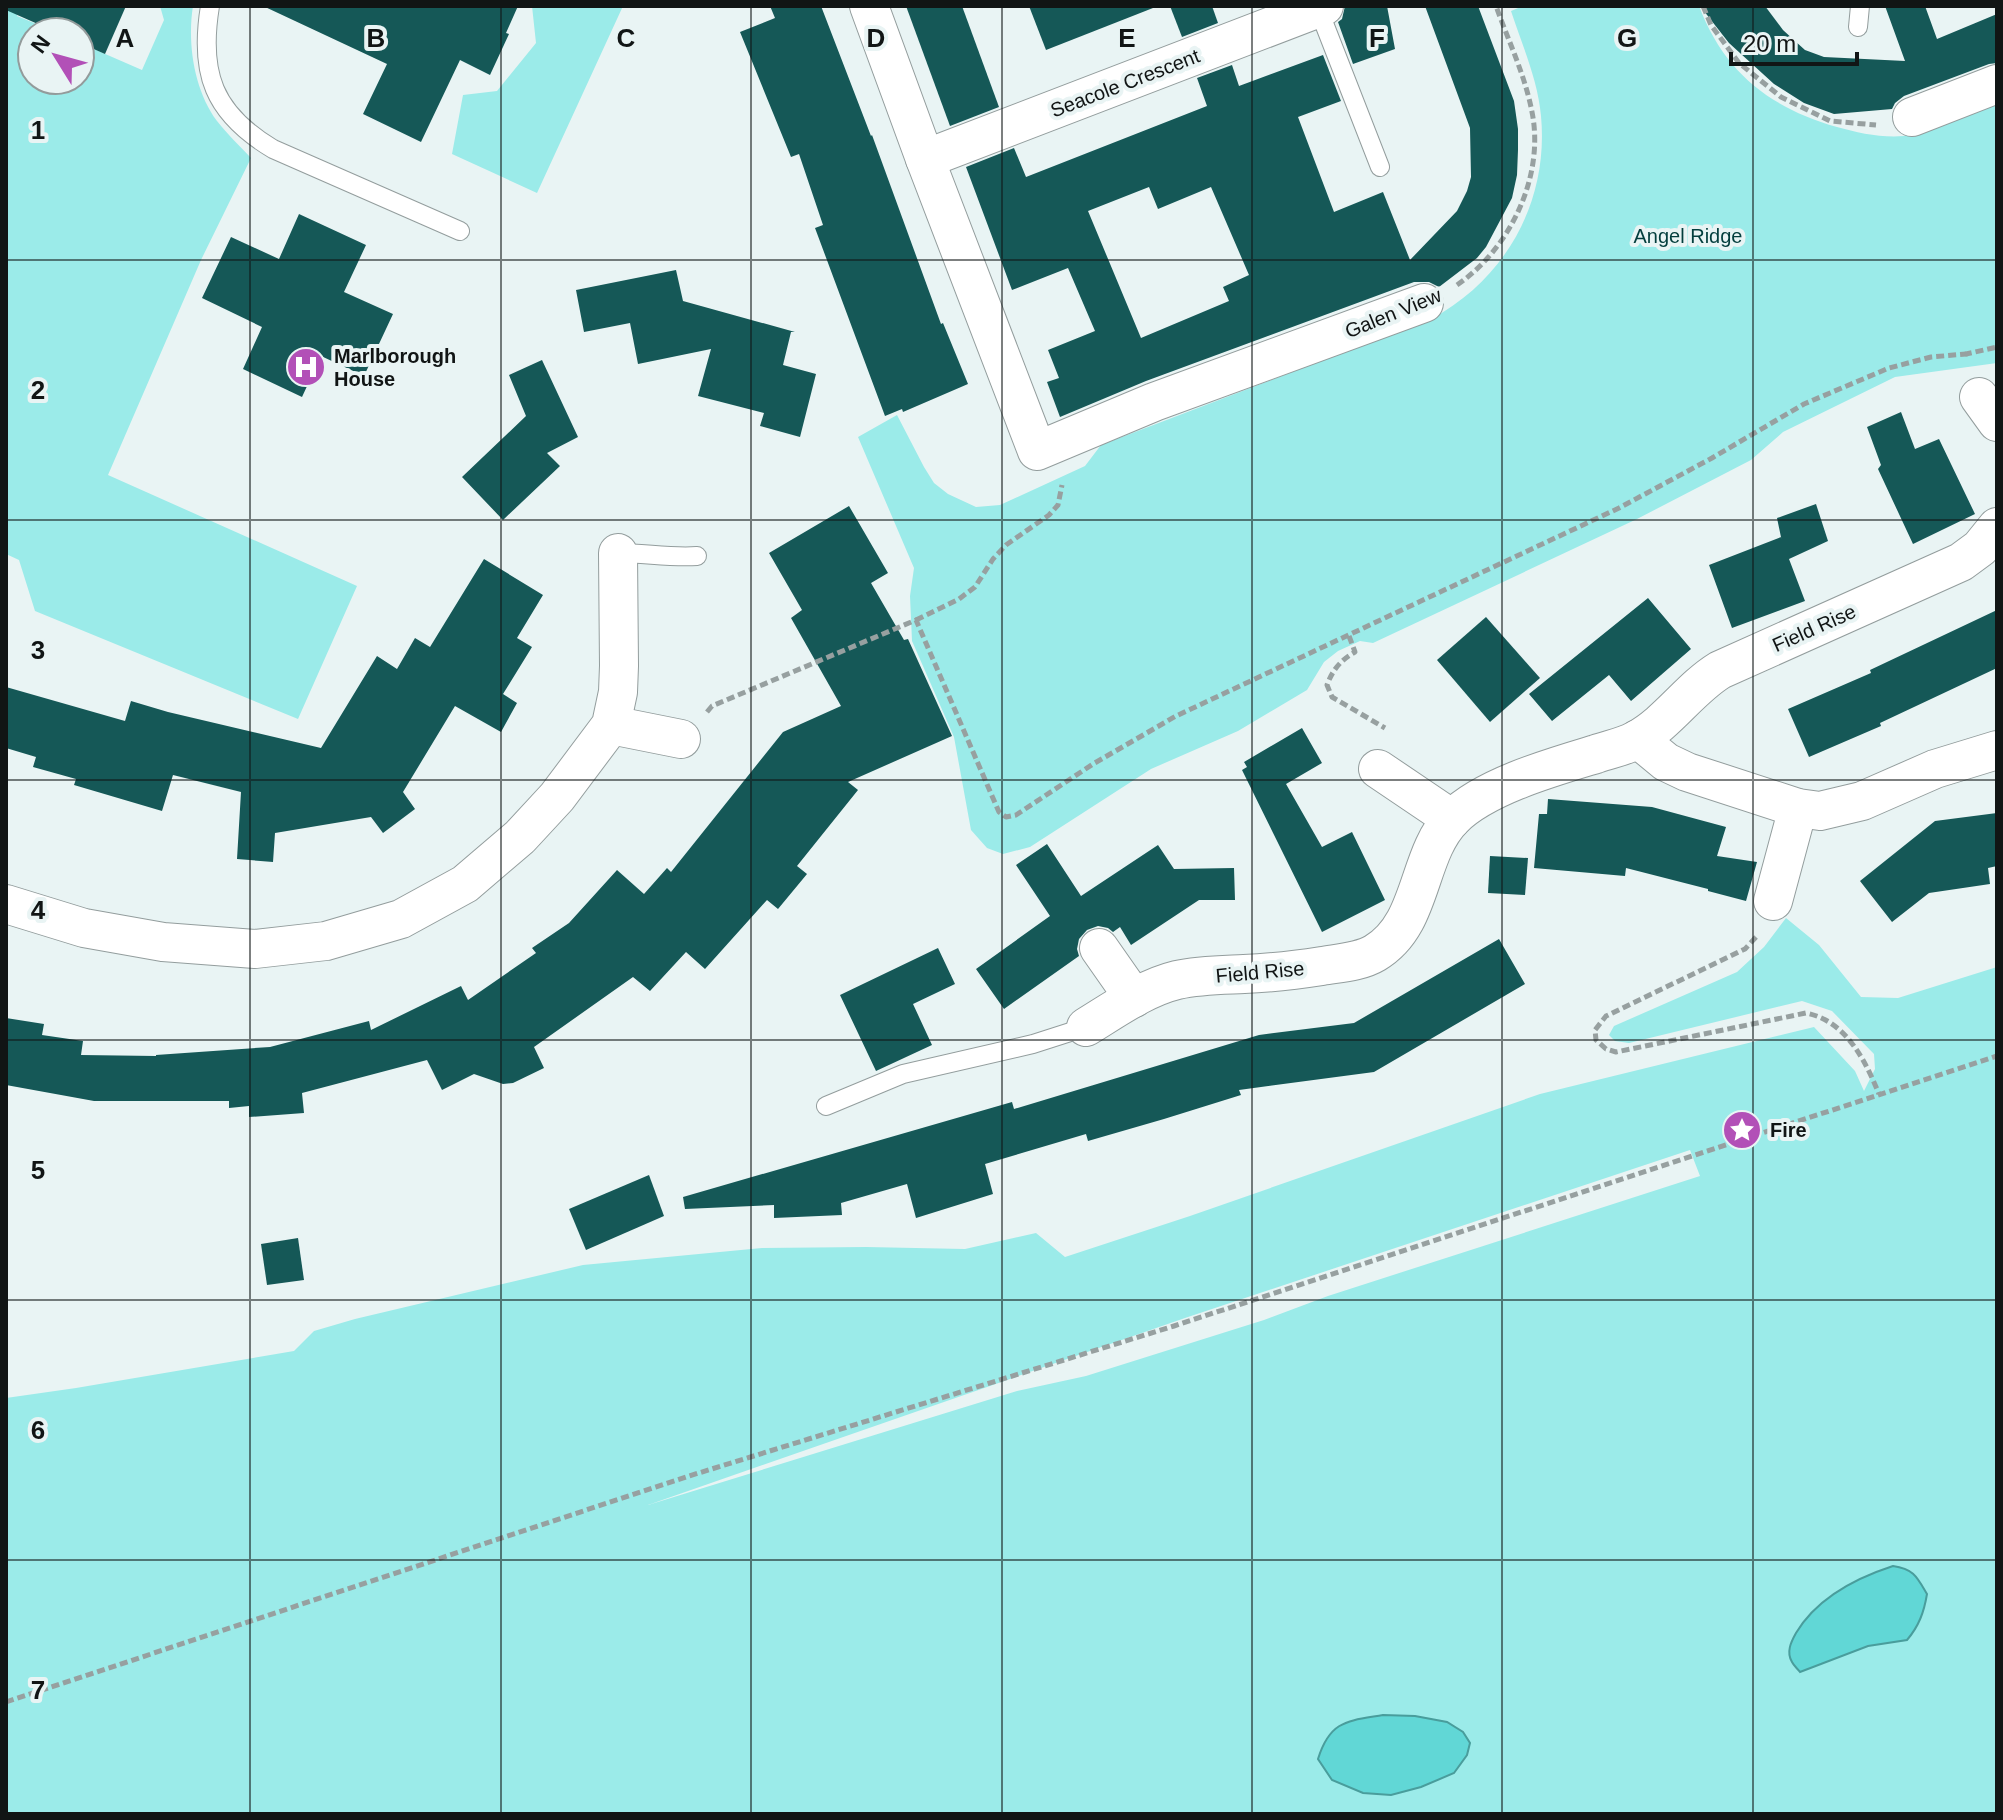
<svg xmlns="http://www.w3.org/2000/svg" width="2003" height="1820" viewBox="0 0 2003 1820" font-family="Arial,sans-serif">
<style>
.green{fill:#9bebe9;fill-rule:evenodd}
.water{fill:#61d7d6;stroke:#499d9c;stroke-width:2}
.building{fill:#155857;fill-rule:evenodd}
.lines{fill:none;stroke-linecap:round;stroke-linejoin:round}
.lane-casing{stroke:#939d9d;stroke-width:20}
.street-casing{stroke:#939d9d;stroke-width:40}
.path{stroke:#97a0a0;stroke-width:5;stroke-dasharray:8 4;stroke-linecap:butt}
.lane{stroke:#fff;stroke-width:18}
.street{stroke:#fff;stroke-width:38}
.grid{fill:none;stroke:#111515;stroke-width:2;stroke-opacity:0.55}
.labels{text-anchor:middle;dominant-baseline:central;stroke-width:8;stroke-linejoin:round;paint-order:stroke}
.street-label{font-size:20px;fill:#111515;stroke:#e9f4f4}
.park-label{font-size:20px;fill:#033e3d;stroke:#e9f4f4}
.poi-label{font-size:20px;font-weight:bold;fill:#111515;stroke:#e9f4f4;text-anchor:start}
.grid-label{font-size:26px;text-anchor:middle;font-weight:bold;fill:#111515;stroke:#e9f4f4;stroke-width:8;stroke-linejoin:round;paint-order:stroke}
</style>
<rect width="100%" height="100%" fill="#e9f4f4"/>
<g class="green">
<path d="M6 6H20L17 16 56 32H32V80H80V43L142 70 164 20 160 6H193C187 43 194 90 217 121 227 134 240 146 251 158L201 260 108 475 357 586 298 719 35 611 19 560 6 554Z"/>
<path d="M532 6H623L537 193 452 154 463 95 497 91 536 43Z"/>
<path d="M1523 6H1699C1724 72 1770 108 1837 127 1858 133 1882 138 1904 136 1916 134 1928 129 1939 125 1958 118 1978 111 1997 103V363L1895 377 1783 432 1751 460 1637 519 1373 643 1360 641 1338 651 1324 662 1307 690 1238 731 1151 769 1030 847 1003 854 987 848 971 830 954 737 912 641 910 596 914 568 858 437 897 415 924 467 934 483 948 494 976 507 1000 505 1085 466 1101 445 1431 319C1506 279 1549 201 1541 116 1538 80 1522 45 1511 11Z"/>
<path d="M1786 918 1819 945 1861 997 1898 998 1997 967V1814H6V1398L76 1388 294 1351 314 1331 355 1319 583 1265 762 1248 866 1247 965 1249 1036 1233 1065 1257 1190 1216 1540 1094 1814 1027 1855 1071 1864 1091 1875 1069 1874 1054 1832 1011 1802 1001 1629 1043 1615 1041 1609 1035 1614 1026 1737 972 1764 947ZM1690 1150 1700 1176 1328 1296 1264 1320 1086 1376 1017 1391 648 1505 1185 1318Z"/>
</g>
<g class="water">
<path d="M1893 1566C1914 1569 1917 1577 1927 1594 1924 1612 1919 1626 1907 1640L1868 1646 1800 1672C1797 1668 1794 1666 1792 1662 1786 1652 1791 1642 1796 1633 1817 1598 1856 1578 1893 1566Z"/>
<path d="M1383 1715 1415 1716 1447 1722 1463 1732 1470 1743 1467 1755 1454 1773 1421 1787 1391 1795 1363 1793 1332 1780 1318 1759C1330 1720 1348 1721 1383 1715Z"/>
</g>
<g class="building">
<path d="M6 6H126L105 54 80 43V32H56L6 10Z"/>
<path d="M263 6H518L506 33 509 34 490 75 460 60 421 142 363 114 387 64Z"/>
<path d="M770 6H821L871 136 872 135 941 324 943 323 968 384 903 412 902 409 885 416 815 228 823 225 799 154 791 157 740 32 775 18Z"/>
<path d="M906 6H962L999 107 950 126Z"/>
<path d="M1029 6H1152L1153 8 1046 50Z"/>
<path d="M1170 6H1212L1218 23 1182 37Z"/>
<path d="M1345 6H1387L1395 49 1353 64 1338 22 1342 19Z"/>
<path d="M1425 6H1478L1514 101 1518 129V150L1517 175 1512 198 1486 247 1477 258 1439 287 1429 282H1414L1146 381 1060 417 1047 382 1059 378 1048 350 1095 331 1068 268 1012 290 966 167 1014 148 1026 177 1207 106 1197 78 1232 65 1239 86 1323 55 1341 101 1298 117 1334 212 1383 192 1410 260 1457 211 1467 191 1471 177 1470 128ZM1149 187 1158 209 1211 187 1249 275 1223 287 1229 301 1141 338 1088 211Z"/>
<path d="M1700 6H1765L1783 30 1795 41 1805 50 1824 57 1905 61 1885 6H1925L1937 39 1997 14V63L1989 64 1904 96 1895 103 1892 109 1834 114 1804 103 1774 84 1729 43Z"/>
<path d="M299 214 366 245 344 292 393 314 364 376 321 356 302 397 243 369 262 327 202 298 231 237 279 259Z"/>
<path d="M676 270 683 301 795 332H791L783 365 816 374 800 437 760 426 764 413 698 396 711 349 638 364 630 323 584 332 576 290Z"/>
<path d="M542 360 578 437 547 453 560 466 503 520 462 477 526 416 509 375Z"/>
<path d="M1901 412 1915 449 1939 439 1975 514 1913 544 1878 469 1881 465 1867 427Z"/>
<path d="M1816 504 1828 541 1789 559 1805 601 1732 628 1709 565 1781 537 1782 542 1777 518Z"/>
<path d="M849 506 888 573 871 583 904 640 908 639 952 736 848 782 858 790 797 866 807 874 778 909 767 900 705 969 686 952 650 991 633 977 534 1047 544 1068 513 1083 503 1084 474 1074 442 1090 427 1060 302 1093 304 1113 249 1117V1106L229 1108V1101H94L6 1085V1018L44 1024 42 1035 83 1041 81 1055 156 1056V1055L270 1047 369 1021 371 1030 461 986 468 1000 536 953 532 948 569 923 617 870 644 894 667 868 671 872 783 732 841 706 791 618 802 610 769 553Z"/>
<path d="M484 559 543 595 517 638 532 647 503 694 517 703 501 732 455 706 403 792 415 809 383 833 371 817 275 833 273 862 237 859 241 792 173 775 162 811 74 785 76 779 33 767 36 757 6 748V687L125 721 131 701 168 712 321 748 377 656 397 669 415 638 430 647Z"/>
<path d="M1648 598 1691 649 1631 701 1609 675 1552 721 1529 694Z"/>
<path d="M1997 610V668L1880 723 1881 726 1809 757 1788 709 1871 673 1870 670Z"/>
<path d="M1486 617 1540 678 1490 722 1437 660Z"/>
<path d="M1302 728 1322 763 1286 784 1322 847 1352 832 1385 900 1322 932 1242 770 1247 767 1244 762Z"/>
<path d="M1548 799 1652 807 1726 827 1717 856 1757 862 1746 901 1708 891V889L1626 868 1625 876 1534 868 1539 814H1547Z"/>
<path d="M1997 813V866L1988 868 1990 884 1929 893 1892 922 1860 881 1935 821Z"/>
<path d="M1047 844 1081 896 1158 845 1174 869 1234 868 1235 900H1199L1131 945 1120 927 1113 932 1108 928 1098 926 1087 930 1079 939 1077 949 1079 956 1004 1009 976 969 1050 916 1016 865Z"/>
<path d="M1490 856 1528 858 1525 895 1488 893Z"/>
<path d="M1499 939 1525 984 1374 1072 1239 1090 1241 1095 1164 1119 1088 1141 1086 1134 985 1164 993 1194 916 1218 907 1184 841 1203 842 1215 774 1218V1205L685 1209 683 1197 1012 1102 1014 1109 1259 1035 1354 1023Z"/>
<path d="M938 948 955 984 913 1004 932 1045 876 1071 840 995Z"/>
<path d="M649 1175 664 1216 586 1250 569 1209Z"/>
<path d="M298 1238 304 1280 267 1285 261 1244Z"/>
</g>
<g class="lines">
<defs>
<g id="lane">
<path d="M210 6C199 73 213 113 273 149L460 231"/>
<path d="M1318 8 1380 167"/>
<path d="M1858 27 1860 6"/>
<path d="M618 553C645 553 671 558 697 556"/>
<path d="M826 1106 903 1074 1033 1044 1086 1027"/>
</g>
<g id="street">
<path d="M869 6 925 159 1037 451 1154 402 1424 303"/>
<path d="M1912 117 1997 84"/>
<path d="M925 159 1324 6"/>
<path d="M1979 397 1997 422"/>
<path d="M611 725 681 739"/>
<path d="M1638 739 1666 762 1687 772 1798 808 1820 811 1862 801 1935 769 1997 750"/>
<path d="M1378 769 1452 819"/>
<path d="M1773 901 1798 808"/>
<path d="M6 904 84 928 163 942 255 949 326 941 401 919 465 884 520 837 557 797 611 725 618 692 619 666 618 553"/>
<path d="M1099 948 1134 998"/>
<path d="M1086 1027C1114 1010 1144 988 1177 980 1199 975 1222 975 1244 974 1270 973 1296 970 1322 966 1340 963 1360 962 1375 953 1424 924 1416 855 1453 818 1485 786 1553 767 1596 754 1610 749 1624 747 1636 740 1668 723 1689 689 1720 670L1961 562 1980 548 1997 527"/>
</g>
</defs>
<use href="#lane" class="lane-casing"/>
<use href="#street" class="street-casing"/>
<g class="path">
<path d="M1703 6 1711 25 1739 63 1781 97 1830 121 1876 125"/>
<path d="M1457 285C1510 249 1545 176 1532 112 1525 75 1508 40 1496 6"/>
<path d="M1965 356 1966 354 1997 347"/>
<path d="M916 620 959 599 975 587 993 559 1006 545 1049 515 1058 505 1062 485"/>
<path d="M1349 636 1355 652C1341 660 1333 669 1327 685L1332 697 1385 728"/>
<path d="M707 712 712 706 916 620 999 812 1006 817 1016 815 1093 764 1176 716 1619 508 1712 458 1804 404 1889 368 1931 357 1966 354"/>
<path d="M1756 937 1745 949 1606 1016 1595 1030 1596 1040 1606 1049 1616 1052 1806 1013C1846 1021 1865 1060 1879 1094"/>
<path d="M6 1702 689 1476 1174 1326 1997 1056"/>
</g>
<use href="#lane" class="lane"/>
<use href="#street" class="street"/>
</g>
<path class="grid" d="M250 6V1814M501 6V1814M751 6V1814M1002 6V1814M1252 6V1814M1502 6V1814M1753 6V1814M6 260H1997M6 520H1997M6 780H1997M6 1040H1997M6 1300H1997M6 1560H1997"/>
<defs>
<symbol id="hospital-disc" viewBox="-11 -11 22 22"><circle r="9.5" fill="#b250b7" stroke="#e9f4f4"/><path d="M-5-5h3v3.5h4V-5h3V5h-3V1.5h-4V5h-3Z" fill="#fff"/></symbol>
<symbol id="sight-disc" viewBox="-11 -11 22 22"><circle r="9.5" fill="#b250b7" stroke="#e9f4f4"/><path d="M0-6L1.8-2.2L6-1.7L2.9 1.2L3.7 5.4L0 3.3L-3.7 5.4L-2.9 1.2L-6-1.7L-1.8-2.2Z" fill="#fff"/></symbol>
</defs>
<g fill-rule="evenodd">
<use href="#hospital-disc" x="284" y="345" width="44" height="44"/>
<use href="#sight-disc" x="1720" y="1108" width="44" height="44"/>
</g>
<g class="labels">
<g class="street-label">
<text transform="translate(1125 83) rotate(-21)">Seacole Crescent</text>
<text transform="translate(1393 313) rotate(-22)">Galen View</text>
<text transform="translate(1814 628) rotate(-24)">Field Rise</text>
<text transform="translate(1260 972) rotate(-5)">Field Rise</text>
</g>
<g class="park-label">
<text x="1688" y="236">Angel Ridge</text>
</g>
<g class="poi-label">
<text x="334" y="356">Marlborough<tspan x="334" dy="23">House</tspan></text>
<text x="1770" y="1130">Fire</text>
</g>
</g>
<g class="grid-label">
<text x="125" y="47">A</text>
<text x="376" y="47">B</text>
<text x="626" y="47">C</text>
<text x="876" y="47">D</text>
<text x="1127" y="47">E</text>
<text x="1377" y="47">F</text>
<text x="1627" y="47">G</text>
<text x="38" y="139">1</text>
<text x="38" y="399">2</text>
<text x="38" y="659">3</text>
<text x="38" y="919">4</text>
<text x="38" y="1179">5</text>
<text x="38" y="1439">6</text>
<text x="38" y="1699">7</text>
</g>
<rect width="2003" height="1820" fill="none" stroke="#111515" stroke-width="16"/>
<g transform="translate(56 56) rotate(307)"><circle r="38" fill="#e9f4f4" stroke="#939b9b" stroke-width="2"/>
<path d="M0-6L14 30L0 20L-14 30Z" fill="#b250b7"/>
<text y="-12" font-size="22" font-weight="bold" text-anchor="middle" fill="#111515">N</text>
</g>
<path d="M1731 52v12h126v-12" fill="none" stroke="#111515" stroke-width="4"/>
<text x="1743" y="52" font-size="24" fill="#111515" stroke="#e9f4f4" stroke-width="6" paint-order="stroke">20 m</text>
</svg>
